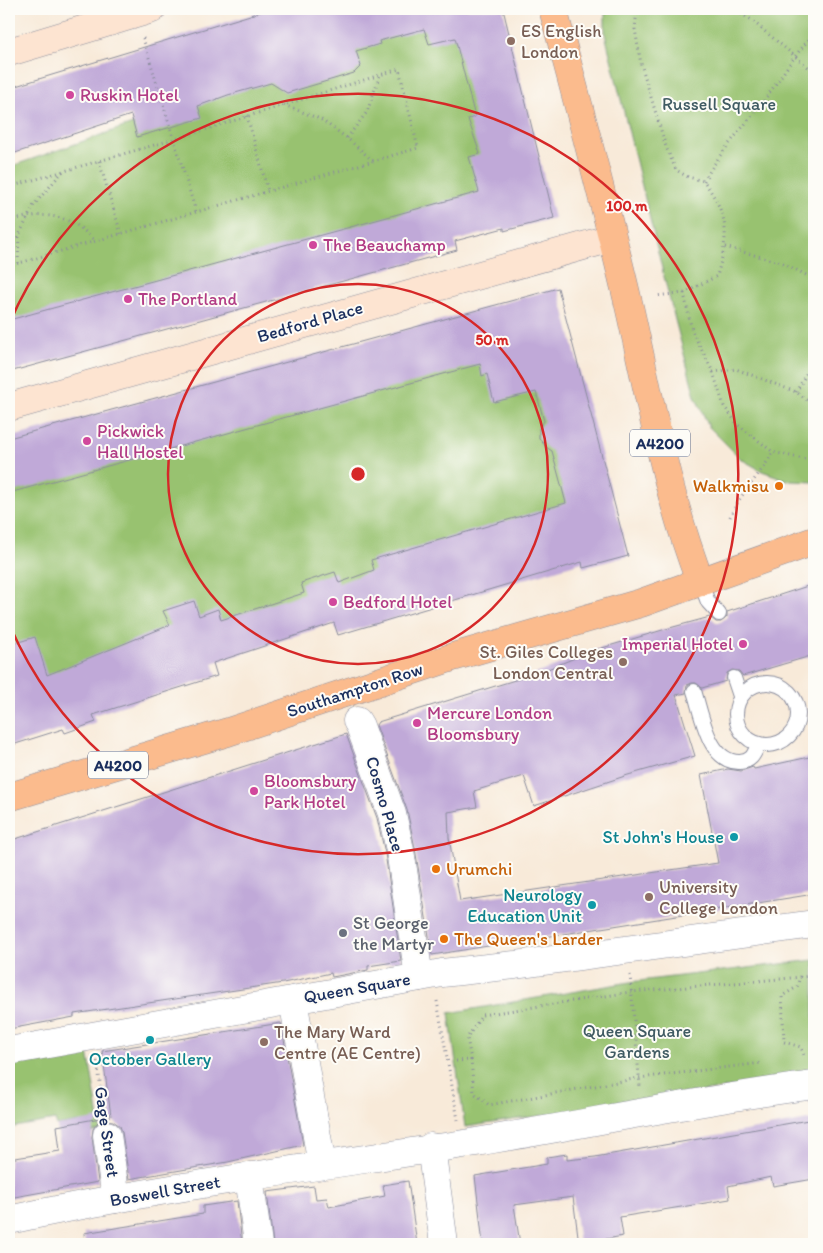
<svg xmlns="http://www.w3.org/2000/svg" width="823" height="1253" viewBox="0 0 823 1253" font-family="Itim,sans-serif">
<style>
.green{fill:#98c26f;stroke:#5a7866}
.building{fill:#c0a9d8}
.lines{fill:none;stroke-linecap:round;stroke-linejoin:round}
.lane-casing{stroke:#8a8c9c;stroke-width:16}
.street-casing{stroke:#8a8c9c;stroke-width:29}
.secondary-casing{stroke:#8a8c9c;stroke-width:29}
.primary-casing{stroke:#8a8c9c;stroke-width:29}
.path{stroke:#8a8c9c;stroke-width:3;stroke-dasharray:1 4;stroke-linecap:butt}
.lane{stroke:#fff;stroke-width:14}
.street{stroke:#fff;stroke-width:28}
.secondary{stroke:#fde4d1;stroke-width:28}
.primary{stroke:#fbbb8d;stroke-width:28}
.ring{fill:none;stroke:#d62828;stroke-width:2.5}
.education-dot{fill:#8d6e63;stroke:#fdfcf7;stroke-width:2}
.hotel-dot{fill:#d1479c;stroke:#fdfcf7;stroke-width:2}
.food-dot{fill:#e8710a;stroke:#fdfcf7;stroke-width:2}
.culture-dot{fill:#0f9aa8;stroke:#fdfcf7;stroke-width:2}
.worship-dot{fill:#6b7280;stroke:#fdfcf7;stroke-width:2}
.labels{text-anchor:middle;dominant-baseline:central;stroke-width:4;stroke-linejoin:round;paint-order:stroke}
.shield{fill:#fdfcf7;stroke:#5f6c8c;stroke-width:1}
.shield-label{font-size:16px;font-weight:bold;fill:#1b2f5e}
.education-label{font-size:18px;fill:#785e54;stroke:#fdfcf7;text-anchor:start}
.hotel-label{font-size:18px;fill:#b23c85;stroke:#fdfcf7;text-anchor:start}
.park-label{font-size:18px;fill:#405b63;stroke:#fdfcf7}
.street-label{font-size:18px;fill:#1b2f5e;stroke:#fdfcf7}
.food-label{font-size:18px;fill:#c56008;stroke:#fdfcf7;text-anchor:start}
.culture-label{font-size:18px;fill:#0d838f;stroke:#fdfcf7;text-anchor:end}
.worship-label{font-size:18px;fill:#5b616d;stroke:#fdfcf7;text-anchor:start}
.centre{fill:#d62828;stroke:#fdfcf7;stroke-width:2.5}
.ring-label{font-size:15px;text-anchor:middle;font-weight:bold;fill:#d62828;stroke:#fdfcf7;stroke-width:4;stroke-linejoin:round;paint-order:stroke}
</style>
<rect width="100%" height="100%" fill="#fdfcf7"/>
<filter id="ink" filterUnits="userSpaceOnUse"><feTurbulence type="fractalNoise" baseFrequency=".02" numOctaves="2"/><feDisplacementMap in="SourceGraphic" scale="10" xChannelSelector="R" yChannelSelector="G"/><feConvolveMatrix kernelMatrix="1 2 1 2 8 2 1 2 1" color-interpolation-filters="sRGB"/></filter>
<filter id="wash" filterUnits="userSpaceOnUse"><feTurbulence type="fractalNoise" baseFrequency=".0096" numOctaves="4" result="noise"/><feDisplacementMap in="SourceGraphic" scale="20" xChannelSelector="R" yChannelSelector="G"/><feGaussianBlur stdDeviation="1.12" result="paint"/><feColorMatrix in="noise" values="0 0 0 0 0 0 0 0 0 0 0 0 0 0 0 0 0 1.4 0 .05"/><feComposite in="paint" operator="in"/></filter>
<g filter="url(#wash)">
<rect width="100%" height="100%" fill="#f8ead9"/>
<g class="green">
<path d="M463 9H468L517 203 9 340V167Z"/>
<path d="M605 9H814V482L790 481 762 471 741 459 709 427 695 396 668 293 605 34Z"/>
<path d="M515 334 544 345 578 511 9 700V473Z"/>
<path d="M814 960V1075L465 1127 449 1013 630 982Z"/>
<path d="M88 1051 101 1131 81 1134 79 1122 57 1126 55 1120 9 1128V1063Z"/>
</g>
<g id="blocks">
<g class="building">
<path d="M270 9H503L554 218 504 231V228L455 241 457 250 9 372V320L479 192 469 157 480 154 468 119 475 117 455 38 429 44 424 29 379 41 380 44 356 51 361 66 354 73 287 93 271 83 228 95 198 106 202 118 137 137 131 115 9 155V88Z"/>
<path d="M558 288 628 556 583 568 582 562 338 635 334 623 213 663 217 676 93 715 96 722 65 733 63 729 9 746V645L35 637 47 675 170 625 163 611 194 601 199 616 218 609 221 620 304 593 301 583 335 572 339 583 374 570 371 560 566 503 552 451 546 447 539 438V428L544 421 536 392 494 402 487 374 482 376 480 364 9 493V438Z"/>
<path d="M814 584V655L743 676 739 671 732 670 727 673 726 681 702 688 696 683H692L687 685 686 693 676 695 695 756 628 775 534 806 524 776 474 791 477 807 448 812 449 838 460 901 718 863 701 775 728 769 741 771 753 767 754 769 814 756V894L432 955 415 848 407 810 376 725 378 722 538 673 592 651 666 629 710 617 716 622H721L727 617V612Z"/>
<path d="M346 734 377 818 385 853 401 961 368 966V970L332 977 331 973 283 983 74 1014V1017L9 1029V841Z"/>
<path d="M281 1023 303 1145 228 1162 129 1179 122 1132 120 1126 113 1121 104 1120 98 1122 93 1129 92 1137 98 1182 9 1198V1159L60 1151 57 1126 111 1116 102 1051Z"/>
<path d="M814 1119V1179L773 1186 771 1177 728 1186 730 1199 620 1217 623 1236 606 1239 607 1244H579L573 1197 514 1205 520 1244H483L475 1176 547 1164V1157L567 1154V1160L595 1157Z"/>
<path d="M408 1181 417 1244H273L267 1192 314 1186 316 1199 327 1198 329 1207 385 1196 383 1185Z"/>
<path d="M237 1201 242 1244H85L84 1233 203 1214V1206Z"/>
</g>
</g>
</g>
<g filter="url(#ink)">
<use href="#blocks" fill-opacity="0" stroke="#8a8c9c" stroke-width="1"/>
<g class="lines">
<defs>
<g id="lane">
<path d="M700 581 708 602 719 614"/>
<path d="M734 678 740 696"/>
<circle cx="767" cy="714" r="31"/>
<path d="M694 691C702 714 708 763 740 762 752 761 754 754 758 745"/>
</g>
<g id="street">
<path d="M357 721 360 726 392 814 400 850 419 977"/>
<path d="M293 1000 322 1165"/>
<path d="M9 1051 442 973 515 965 814 924"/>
<path d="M107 1135 116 1199"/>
<path d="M431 1147 444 1244"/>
<path d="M249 1176 258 1244"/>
<path d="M9 1220C161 1187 316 1167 470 1143 585 1124 699 1100 814 1085"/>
</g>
<g id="secondary">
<path d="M9 52 152 9"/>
<path d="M9 407 612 238"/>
</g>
<g id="primary">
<path d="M553 9C579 108 606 207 629 306 650 398 666 493 700 581"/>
<path d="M9 797 228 732 453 657 641 603 814 541"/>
</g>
</defs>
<use href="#lane" class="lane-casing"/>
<use href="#street" class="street-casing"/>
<use href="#secondary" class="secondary-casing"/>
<use href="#primary" class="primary-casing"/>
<g class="path">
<path d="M637 9 635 29 641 64 666 147 676 170 688 177 704 181C730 219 729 233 717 276L684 293 655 296"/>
<path d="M732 9 750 19 814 72"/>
<path d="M143 38 196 212"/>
<path d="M284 105 320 119 347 138 373 161"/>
<path d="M247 116 268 191"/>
<path d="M347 138 367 112 380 75"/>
<path d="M99 161 121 234"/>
<path d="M704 181C721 150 745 126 766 98 782 75 795 54 814 34"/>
<path d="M9 187 175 139 399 69 418 148 9 266"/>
<path d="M9 221C44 211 69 213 95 241"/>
<path d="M725 247 783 263 814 279"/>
<path d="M18 263 19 235 34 205 63 171"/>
<path d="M684 293 692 331 713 372 724 406 738 425 773 452 803 459 814 457"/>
<path d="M713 372 736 369 796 392 814 405"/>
<path d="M796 392 814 360"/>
<path d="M730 517C740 493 760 476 773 452"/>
<path d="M630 975 640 1086"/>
<path d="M800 976 797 987 782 996 784 1042 801 1047 805 1058"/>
<path d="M437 1001 458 1120"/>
<path d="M471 1060 474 1093 489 1105 639 1078 762 1063"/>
<path d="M97 1061 104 1109"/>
<path d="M456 1061 471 1060 467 1038 482 1015 631 992 814 976"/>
</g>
<use href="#lane" class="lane"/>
<use href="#street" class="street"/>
<use href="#secondary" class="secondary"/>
<use href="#primary" class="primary"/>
</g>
</g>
<g class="ring">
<circle cx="358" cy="474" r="190"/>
<path d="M10 322A380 380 0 1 1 10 626"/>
</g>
<g class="education-dot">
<circle cx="511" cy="41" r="5"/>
<circle cx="623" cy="662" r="5"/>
<circle cx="649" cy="897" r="5"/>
<circle cx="264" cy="1042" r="5"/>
</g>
<g class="hotel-dot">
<circle cx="70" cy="95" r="5"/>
<circle cx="313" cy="245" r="5"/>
<circle cx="128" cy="299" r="5"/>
<circle cx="87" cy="441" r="5"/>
<circle cx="333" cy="602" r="5"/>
<circle cx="743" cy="644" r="5"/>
<circle cx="417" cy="723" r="5"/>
<circle cx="254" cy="791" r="5"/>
</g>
<g class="food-dot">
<circle cx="779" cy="486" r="5"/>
<circle cx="436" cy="869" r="5"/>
<circle cx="444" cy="939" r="5"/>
</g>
<g class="culture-dot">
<circle cx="734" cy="837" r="5"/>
<circle cx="592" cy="905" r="5"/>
<circle cx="150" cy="1040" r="5"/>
</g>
<circle class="worship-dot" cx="343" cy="933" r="5"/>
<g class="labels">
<g class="shield">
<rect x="630" y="429.5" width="60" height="27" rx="4"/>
<rect x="88" y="751.5" width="60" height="27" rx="4"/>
</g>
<g class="shield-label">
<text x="660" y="443">A4200</text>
<text x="118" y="765">A4200</text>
</g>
<g class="education-label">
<text x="521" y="31">ES English<tspan x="521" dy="21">London</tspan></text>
<text x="613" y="652" text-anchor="end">St. Giles Colleges<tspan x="613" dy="21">London Central</tspan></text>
<text x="659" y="887">University<tspan x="659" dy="21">College London</tspan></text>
<text x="274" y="1032">The Mary Ward<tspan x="274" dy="21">Centre (AE Centre)</tspan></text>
</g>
<g class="hotel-label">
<text x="80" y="95">Ruskin Hotel</text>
<text x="323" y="245">The Beauchamp</text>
<text x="138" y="299">The Portland</text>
<text x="97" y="431">Pickwick<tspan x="97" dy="21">Hall Hostel</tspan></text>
<text x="343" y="602">Bedford Hotel</text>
<text x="733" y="644" text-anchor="end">Imperial Hotel</text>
<text x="427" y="713">Mercure London<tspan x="427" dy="21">Bloomsbury</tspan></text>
<text x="264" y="781">Bloomsbury<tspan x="264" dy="21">Park Hotel</tspan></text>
</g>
<g class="park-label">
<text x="719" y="104">Russell Square</text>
<text x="637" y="1031">Queen Square<tspan x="637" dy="21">Gardens</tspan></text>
</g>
<g class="street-label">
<text transform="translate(310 322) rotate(-16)">Bedford Place</text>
<text transform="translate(355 690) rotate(-18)">Southampton Row</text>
<text transform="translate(385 804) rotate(74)">Cosmo Place</text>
<text transform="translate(357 988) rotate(-10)">Queen Square</text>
<text transform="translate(107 1132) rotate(82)">Gage Street</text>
<text transform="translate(165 1191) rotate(-10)">Boswell Street</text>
</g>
<g class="food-label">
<text x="769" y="486" text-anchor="end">Walkmisu</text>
<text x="446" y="869">Urumchi</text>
<text x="454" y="939">The Queen's Larder</text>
</g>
<g class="culture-label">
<text x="724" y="837">St John's House</text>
<text x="582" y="895">Neurology<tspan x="582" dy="21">Education Unit</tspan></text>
<text x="150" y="1059" text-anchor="middle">October Gallery</text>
</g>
<g class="worship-label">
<text x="353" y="923">St George<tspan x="353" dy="21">the Martyr</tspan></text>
</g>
</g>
<circle cx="358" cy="474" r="8" class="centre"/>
<g class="ring-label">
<text x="627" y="211">100 m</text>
<text x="492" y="345">50 m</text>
</g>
<rect width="823" height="1253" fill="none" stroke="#fdfcf7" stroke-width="30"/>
</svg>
